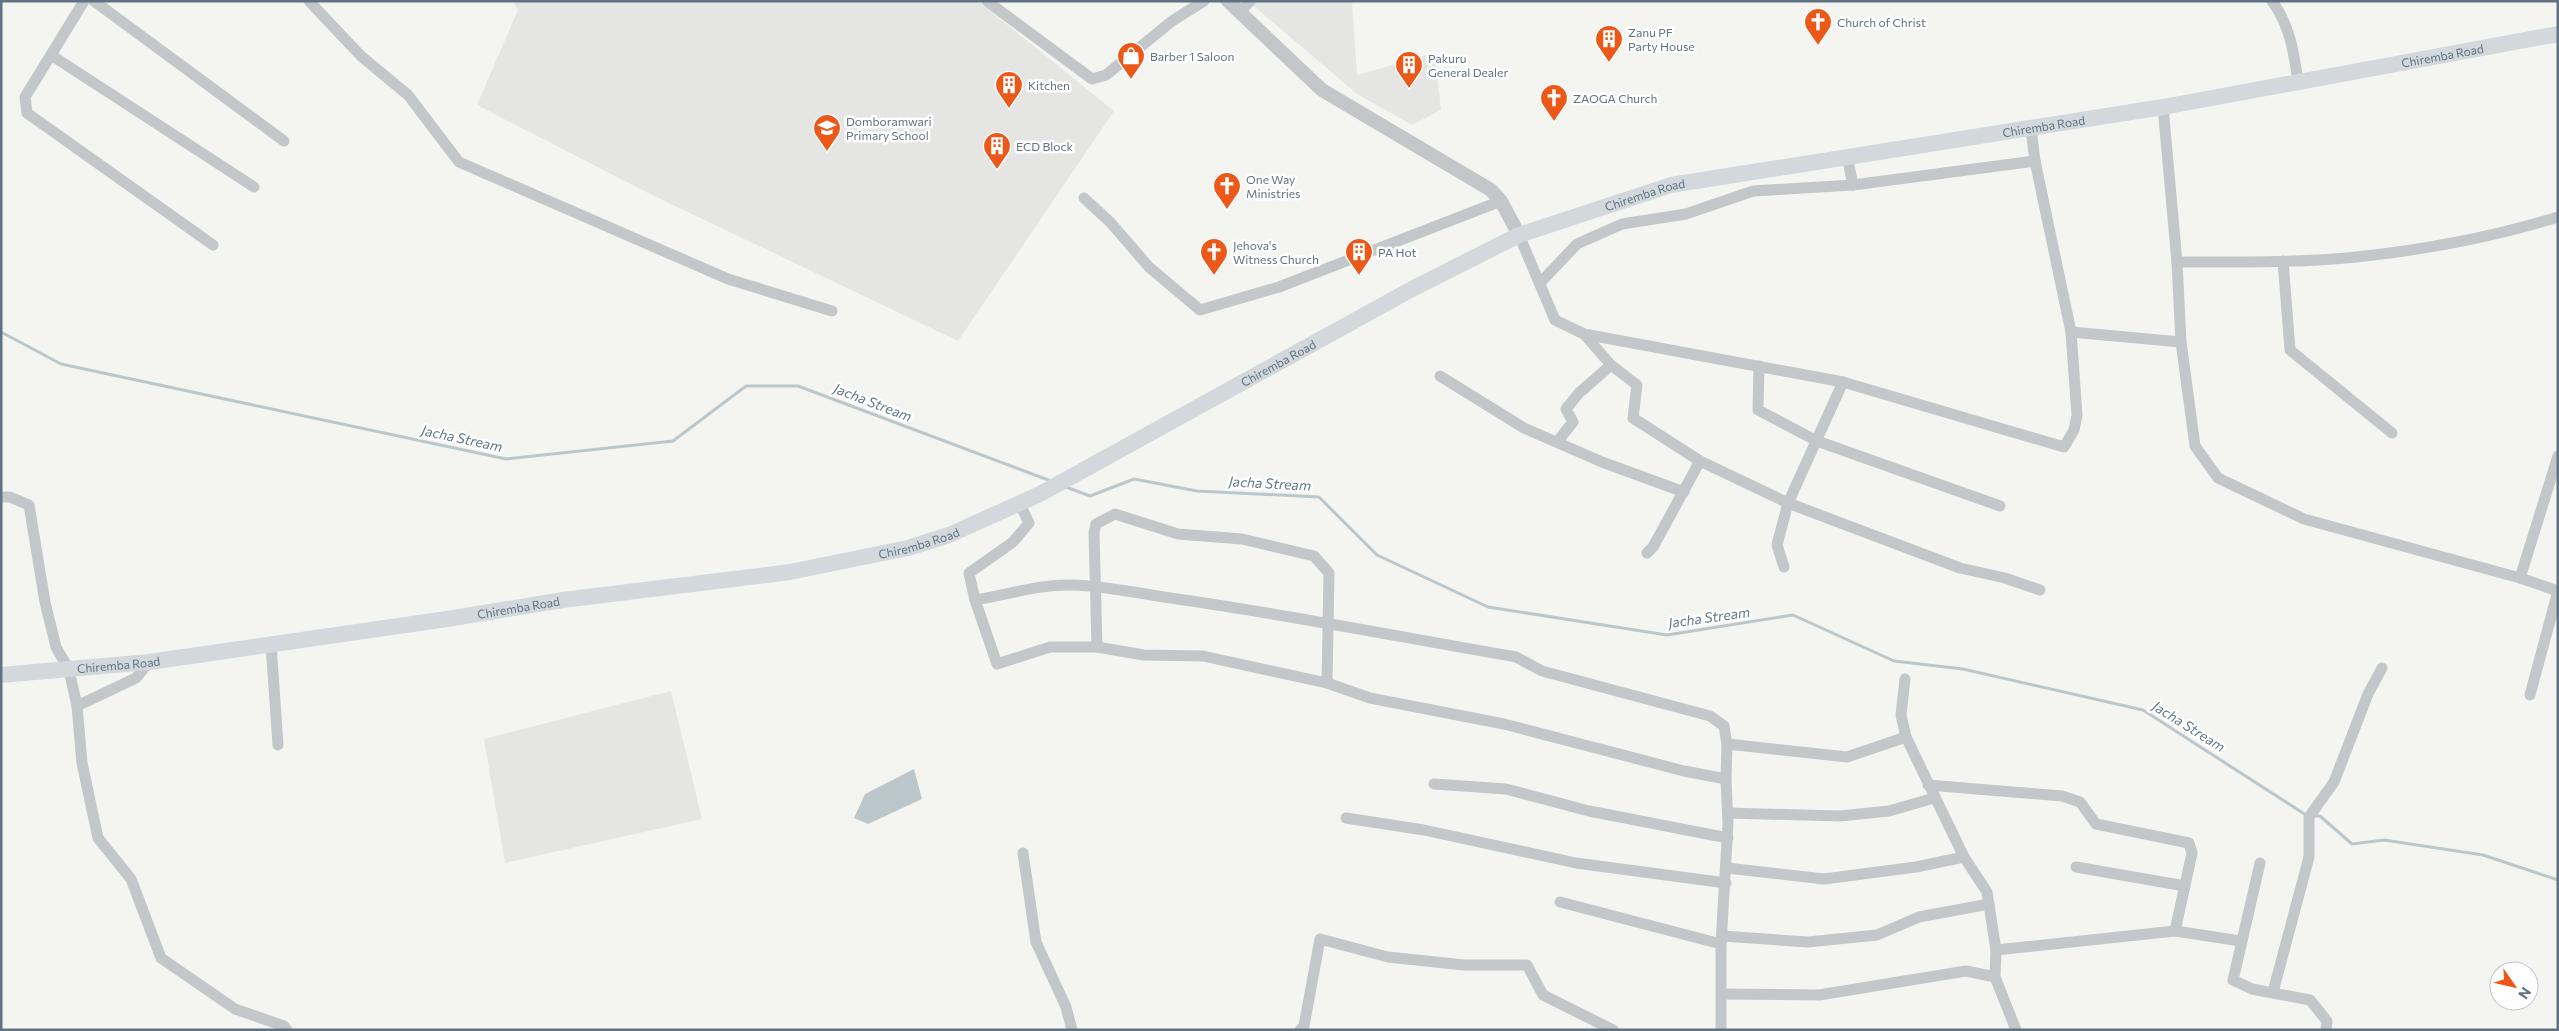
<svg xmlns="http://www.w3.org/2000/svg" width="2559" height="1031" viewBox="0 0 2559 1031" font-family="Commissioner,sans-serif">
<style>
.built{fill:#e5e6e3}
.water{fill:#bcc7cc}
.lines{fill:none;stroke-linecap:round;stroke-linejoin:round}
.stream{stroke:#bcc7cc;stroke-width:3}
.minor{stroke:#c3c7ca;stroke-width:11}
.tertiary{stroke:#c3c7ca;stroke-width:14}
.secondary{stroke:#d2d8dc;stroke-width:16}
.labels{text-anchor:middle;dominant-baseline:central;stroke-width:5;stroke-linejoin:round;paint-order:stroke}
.poi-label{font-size:12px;fill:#617283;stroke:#fff;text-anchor:start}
.street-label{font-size:12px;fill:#617283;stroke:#fff}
.water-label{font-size:14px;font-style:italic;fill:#627a87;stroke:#fff}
</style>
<rect width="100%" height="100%" fill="#f4f5f0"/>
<g class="built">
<path d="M513 1H978L1114 111 958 341 648 193 477 105 518 10Z"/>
<path d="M1248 1H1355L1352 4 1357 75 1435 53 1441 110 1412 125 1357 94Z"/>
<path d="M671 691 702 819 505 863 484 739Z"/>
</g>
<path class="water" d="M914 769 922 799 868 824 854 818 865 794Z"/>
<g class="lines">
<g class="stream">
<path d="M1 332 61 364 506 459 673 441 746 386H798L1051 481"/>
<path d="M1066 487 1090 496 1134 479 1197 491 1319 497 1377 555 1488 607 1667 635 1793 615 1894 661 1963 669 2143 710 2306 815"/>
<path d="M2315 816H2320L2352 844 2384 840 2483 855 2558 880"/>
</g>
<g class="minor">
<path d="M84 1 25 97 27 113 213 245"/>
<path d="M94 1 284 141"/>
<path d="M309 1 361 56 408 95 459 162 728 279 832 311"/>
<path d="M987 1 1092 79 1106 75 1172 21 1204 1"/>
<path d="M2272 1C2290 25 2294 53 2298 82"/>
<path d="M1240 12 1250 1"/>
<path d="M51 55 254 187"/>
<path d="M2163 107 2177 262 2181 342 2195 446 2218 478 2304 519 2520 578 2558 591"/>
<path d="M1847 156 1853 185"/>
<path d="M1084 198 1110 222 1149 267 1200 310 1279 287 1501 201"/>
<path d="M1519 235 1555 320 1584 334 1843 382 2064 447 2074 430 2077 415 2071 332 2035 161 2031 129"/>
<path d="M2283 261 2290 350 2392 433"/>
<path d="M2177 262C2237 262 2297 263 2356 257 2424 250 2493 237 2558 217"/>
<path d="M1540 283 1577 244 1622 224 1686 214 1753 191 1853 185 2035 161"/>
<path d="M2071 332 2181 342"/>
<path d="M1584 334 1611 365 1637 385 1633 418 1700 461 1788 503 1960 568 2005 578 2040 590"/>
<path d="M1759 366 1758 410 1817 441 2000 506"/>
<path d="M1440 376 1524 428 1602 462 1684 492"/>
<path d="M1557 442 1573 422 1566 409 1579 393 1611 365"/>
<path d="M1 497H10L29 505 45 602 56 647 69 670 77 706"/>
<path d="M1020 504 1029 523 1013 542 969 573 975 600 997 664 1050 647H1097L1144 655 1203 656 1327 683 1370 698 1504 724 1684 771 1726 779"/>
<path d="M1647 553 1653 547 1700 461"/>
<path d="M1784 567 1777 545 1788 503 1843 382"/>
<path d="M2520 578 2558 456"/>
<path d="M975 600C1007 595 1039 584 1072 585 1109 586 1147 595 1184 600 1295 616 1405 638 1516 657L1542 671 1710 716 1724 726 1727 744 1726 779 1728 824 1721 944V1030"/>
<path d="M271 644 278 745"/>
<path d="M1097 647 1094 533 1096 524 1115 514 1178 534 1242 539 1314 556 1329 573 1327 683"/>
<path d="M149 662 136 678 77 706 82 763 98 838 131 879 161 958 235 1009 284 1026 287 1030"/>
<path d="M1905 679 1901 715 1906 737 1964 857 1987 892 1996 950 1995 977 2016 1030"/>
<path d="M2530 695 2558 591"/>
<path d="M1727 744 1847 757 1906 737"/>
<path d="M1434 784 1506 789 1589 811 1728 838"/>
<path d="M1928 785 2062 796 2080 802 2096 824 2189 843 2192 853 2175 931"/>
<path d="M1728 813 1840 816 1889 811 1934 798"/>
<path d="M1346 818 1424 830 1576 863 1726 883"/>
<path d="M1023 853 1036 942 1066 1007 1072 1030"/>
<path d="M2260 863 2233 980 2252 989 2310 1000 2327 1021 2326 1030"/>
<path d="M2076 867 2185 886"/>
<path d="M1727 868 1824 879 1916 867 1964 857"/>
<path d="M1560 902 1721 944"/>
<path d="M1722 936 1808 942 1877 935 1919 917 1989 904"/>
<path d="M1996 950 2175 931 2241 941"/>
<path d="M2273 992 2309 857V817L2334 782 2368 694 2382 668"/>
<path d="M1722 994 1819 995 1966 971 1995 977"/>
<path d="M1300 1030 1304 1026 1320 939 1388 957 1464 965H1527L1543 995 1613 1030"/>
</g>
<path class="tertiary" d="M1228 1 1322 90 1491 190 1501 201 1519 235"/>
<path class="secondary" id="s1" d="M1 675 149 662 447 619 563 600 790 572 908 548 949 535 1040 494 1412 289 1519 235 1671 185 2163 107 2558 34"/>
</g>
<defs>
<symbol id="church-pin" viewBox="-11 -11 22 30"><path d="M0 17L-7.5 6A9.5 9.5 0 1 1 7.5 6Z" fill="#ec5818" stroke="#fff"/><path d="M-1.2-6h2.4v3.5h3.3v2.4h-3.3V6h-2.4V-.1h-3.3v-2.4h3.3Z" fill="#fff"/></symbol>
<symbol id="building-pin" viewBox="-11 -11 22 30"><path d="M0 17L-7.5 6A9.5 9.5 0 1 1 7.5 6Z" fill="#ec5818" stroke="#fff"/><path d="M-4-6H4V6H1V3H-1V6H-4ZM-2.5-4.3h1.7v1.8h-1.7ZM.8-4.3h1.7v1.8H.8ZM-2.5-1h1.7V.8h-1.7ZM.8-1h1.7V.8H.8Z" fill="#fff"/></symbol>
<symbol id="shop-pin" viewBox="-11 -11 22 30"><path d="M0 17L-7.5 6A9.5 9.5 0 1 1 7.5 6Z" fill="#ec5818" stroke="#fff"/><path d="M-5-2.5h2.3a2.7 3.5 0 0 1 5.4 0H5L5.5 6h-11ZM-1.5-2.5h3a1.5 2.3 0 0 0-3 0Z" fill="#fff"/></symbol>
<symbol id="school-pin" viewBox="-11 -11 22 30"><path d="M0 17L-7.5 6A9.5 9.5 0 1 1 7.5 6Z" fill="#ec5818" stroke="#fff"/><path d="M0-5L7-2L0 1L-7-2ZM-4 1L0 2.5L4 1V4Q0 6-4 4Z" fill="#fff"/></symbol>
</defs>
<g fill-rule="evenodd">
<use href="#church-pin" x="1802" y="6" width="32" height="43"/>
<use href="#building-pin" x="1593" y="23" width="32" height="43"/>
<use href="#shop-pin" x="1115" y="40" width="32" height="43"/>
<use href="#building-pin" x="1393" y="49" width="32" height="43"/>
<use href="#building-pin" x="993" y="69" width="32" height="43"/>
<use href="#church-pin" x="1538" y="82" width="32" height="43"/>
<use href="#school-pin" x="811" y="112" width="32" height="43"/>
<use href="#building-pin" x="981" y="130" width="32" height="43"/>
<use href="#church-pin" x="1211" y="170" width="32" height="43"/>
<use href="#church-pin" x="1198" y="236" width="32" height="43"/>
<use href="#building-pin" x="1343" y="236" width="32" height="43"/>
</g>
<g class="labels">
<g class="poi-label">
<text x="1837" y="22">Church of Christ</text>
<text x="1628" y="32">Zanu PF<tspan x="1628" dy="14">Party House</tspan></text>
<text x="1150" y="56">Barber 1 Saloon</text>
<text x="1428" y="58">Pakuru<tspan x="1428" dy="14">General Dealer</tspan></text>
<text x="1028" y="85">Kitchen</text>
<text x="1573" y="98">ZAOGA Church</text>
<text x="846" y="121">Domboramwari<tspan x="846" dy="14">Primary School</tspan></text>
<text x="1016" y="146">ECD Block</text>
<text x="1246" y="179">One Way<tspan x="1246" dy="14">Ministries</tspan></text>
<text x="1233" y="245">Jehova's<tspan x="1233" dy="14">Witness Church</tspan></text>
<text x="1378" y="252">PA Hot</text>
</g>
<g class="street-label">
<text stroke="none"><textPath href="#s1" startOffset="2546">Chiremba Road</textPath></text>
<text stroke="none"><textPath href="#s1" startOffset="2141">Chiremba Road</textPath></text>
<text stroke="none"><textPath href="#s1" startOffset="1736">Chiremba Road</textPath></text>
<text stroke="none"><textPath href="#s1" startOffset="1331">Chiremba Road</textPath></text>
<text stroke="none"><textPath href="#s1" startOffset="928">Chiremba Road</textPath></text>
<text stroke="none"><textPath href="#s1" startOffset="522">Chiremba Road</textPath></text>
<text stroke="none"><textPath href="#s1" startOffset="118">Chiremba Road</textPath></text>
</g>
<g class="water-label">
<text transform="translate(873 402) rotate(21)">Jacha Stream</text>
<text transform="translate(462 438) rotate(12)">Jacha Stream</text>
<text transform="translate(1270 483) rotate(3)">Jacha Stream</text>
<text transform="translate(1709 617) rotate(-8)">Jacha Stream</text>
<text transform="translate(2189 726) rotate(32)">Jacha Stream</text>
</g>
</g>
<rect width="2559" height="1031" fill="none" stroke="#617283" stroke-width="5"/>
<g transform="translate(2514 986) rotate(124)"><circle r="24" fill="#ffffff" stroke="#c0c7cd"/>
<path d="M0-4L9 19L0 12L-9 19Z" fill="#ec5818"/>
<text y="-8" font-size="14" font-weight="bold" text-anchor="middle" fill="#617283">N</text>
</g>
</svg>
